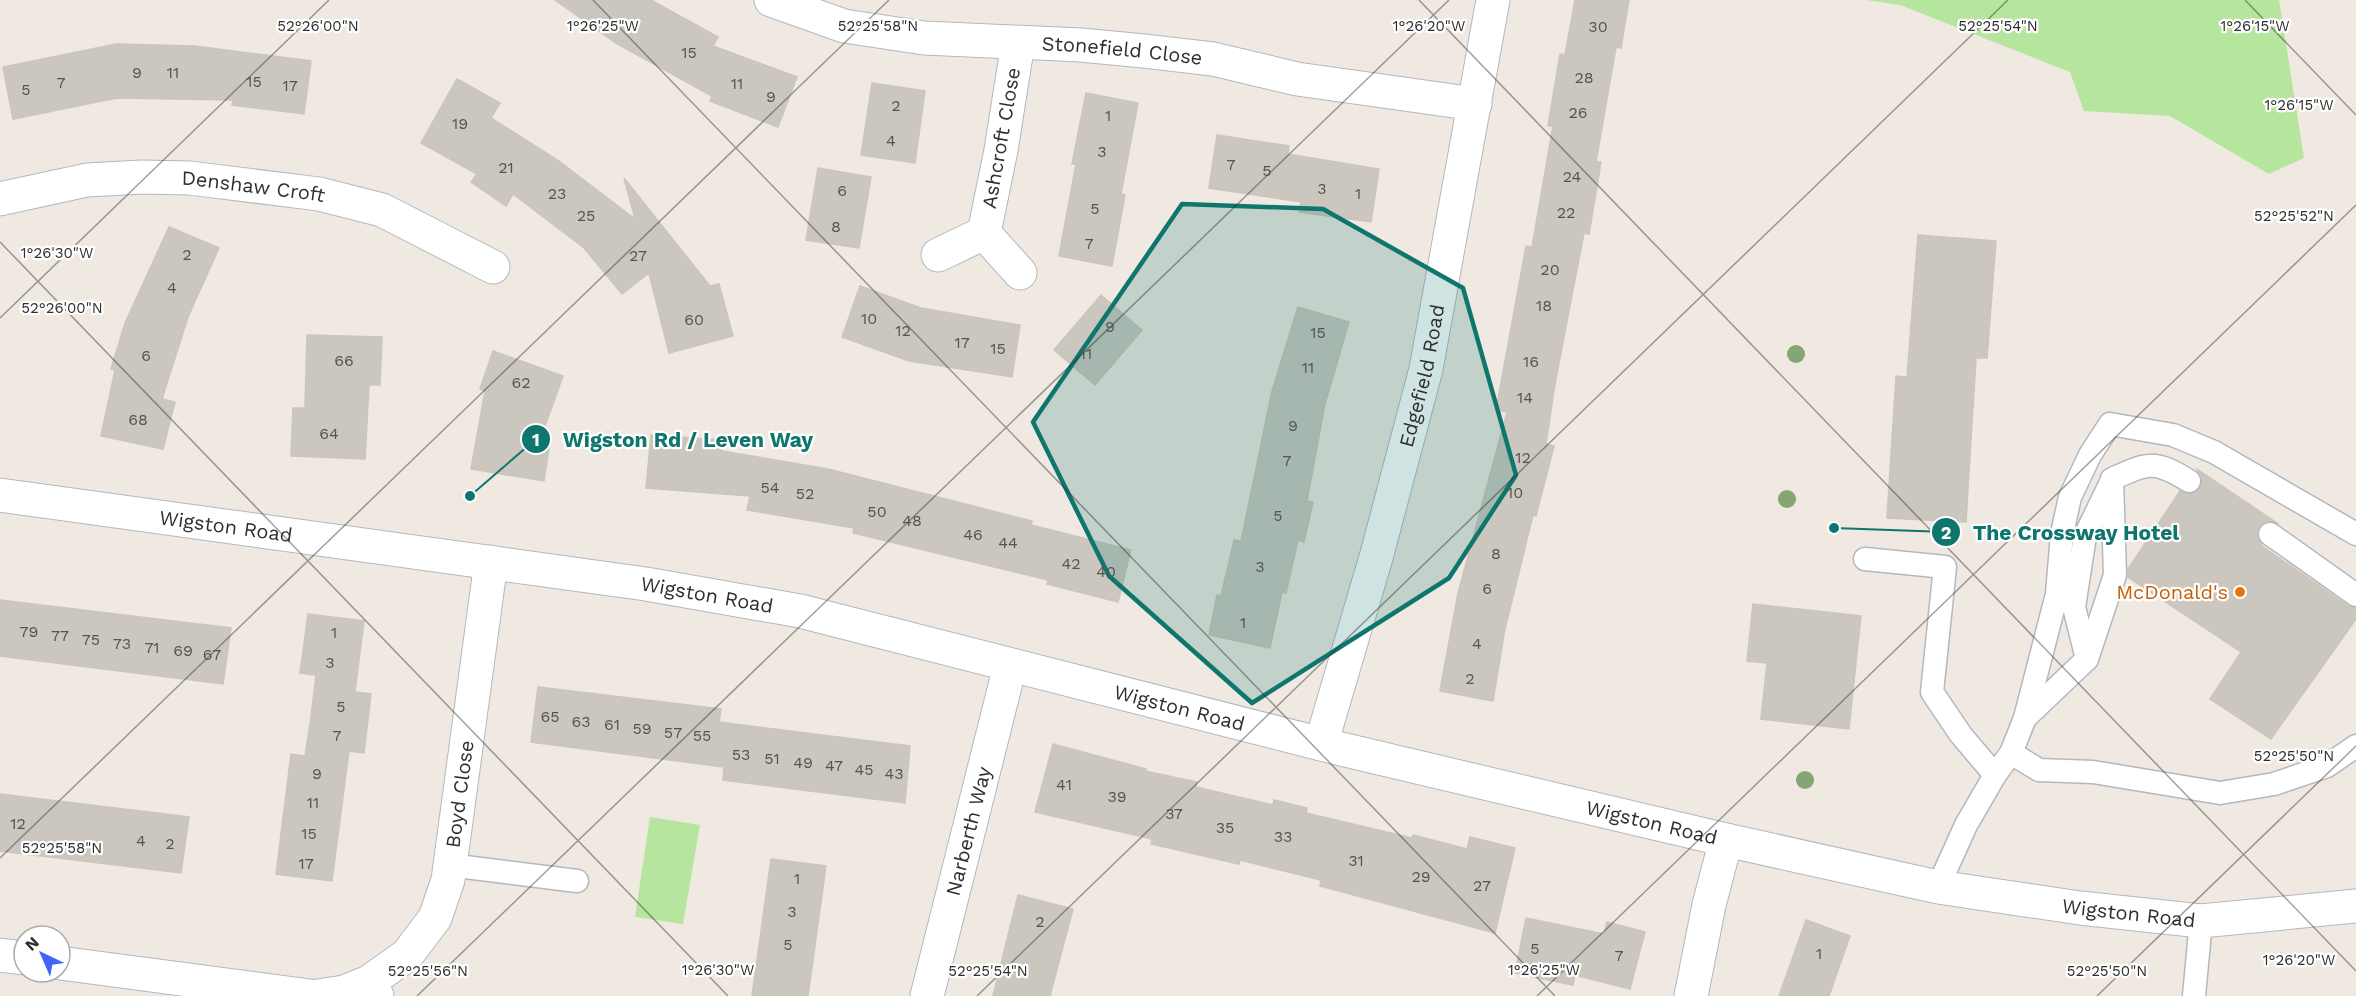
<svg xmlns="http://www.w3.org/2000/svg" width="2356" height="996" viewBox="0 0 2356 996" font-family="'Work Sans',sans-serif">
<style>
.green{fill:#b6e59e}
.building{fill:#cbc7bf;stroke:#cbc5ba;stroke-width:1.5}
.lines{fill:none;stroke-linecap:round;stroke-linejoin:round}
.service-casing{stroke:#b4b7c1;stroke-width:25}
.minor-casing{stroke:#b4b7c1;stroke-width:35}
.tertiary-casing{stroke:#b4b7c1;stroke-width:35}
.service{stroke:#fff;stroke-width:22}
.minor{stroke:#fff;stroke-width:33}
.tertiary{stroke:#fff;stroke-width:33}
.tree{fill:#84a574}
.marked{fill:#0f766e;fill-opacity:0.2;stroke:#0f766e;stroke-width:4.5;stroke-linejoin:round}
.ticks{fill:none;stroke:#2e2e2e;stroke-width:1.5;stroke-opacity:0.45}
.food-dot{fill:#e8710a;stroke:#fff;stroke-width:2}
.labels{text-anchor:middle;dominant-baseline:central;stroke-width:4.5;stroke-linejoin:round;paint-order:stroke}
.number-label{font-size:16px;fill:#555452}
.street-label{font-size:20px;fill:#2e2e2e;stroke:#fff}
.food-label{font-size:20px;fill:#c56008;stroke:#fff;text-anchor:end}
.ticks-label{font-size:15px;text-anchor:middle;fill:#2e2e2e;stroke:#fff;stroke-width:4.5;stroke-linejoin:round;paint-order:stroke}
.leader{fill:none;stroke:#0f766e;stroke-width:2}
.callout-dot{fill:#0f766e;stroke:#fff;stroke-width:2}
.mark-label{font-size:18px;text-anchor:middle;font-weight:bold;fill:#fff}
.callout-label{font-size:21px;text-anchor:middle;font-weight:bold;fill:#0f766e;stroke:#fff;stroke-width:4.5;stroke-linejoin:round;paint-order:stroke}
</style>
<rect width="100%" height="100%" fill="#efe9e1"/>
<g class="green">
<path d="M1867 0H2279L2304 158 2269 174 2170 116 2084 111 2070 72 1900 5Z"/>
<path d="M650 817 700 825 683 924 635 917Z"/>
</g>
<g class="building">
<path d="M555 0H651L718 37 713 46 797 77 778 127 710 101 712 96 616 43Z"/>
<path d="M1575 0H1629L1621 48 1616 47 1596 162H1601L1589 234 1584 233 1555 384 1546 444 1554 446 1536 516 1533 515 1505 629 1493 701 1440 691 1458 593 1507 412 1496 410 1526 246 1532 247 1553 126H1548L1560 54 1565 55Z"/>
<path d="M116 44 195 46 311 61 304 114 232 105 233 100 117 98 13 119 3 67Z"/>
<path d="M457 79 500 103 491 118 559 161 635 219 624 178 710 286 719 284 733 336 669 353 649 273 622 294 584 248 513 194 506 206 471 182 477 174 421 143Z"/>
<path d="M872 83 925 91 915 163 861 155Z"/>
<path d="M1086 93 1138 103 1121 194 1125 195 1112 266 1059 256 1076 164H1072Z"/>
<path d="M1217 135 1289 146 1288 154 1379 169 1371 222 1299 212 1301 202 1209 188Z"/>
<path d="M818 168 871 177 859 248 806 240Z"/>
<path d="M169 227 219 248 188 317 162 399 175 402 163 449 101 436 115 370 111 369 125 323Z"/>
<path d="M1918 235 1996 241 1987 358H1976L1966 522 1887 518 1896 376 1907 377Z"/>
<path d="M860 286 921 308 1020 325 1012 377 909 361 842 337Z"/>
<path d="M1101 295 1142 330 1095 385 1054 350Z"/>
<path d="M1298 307 1349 322 1325 404 1307 501 1313 502 1304 542 1298 540 1286 593 1282 592 1270 648 1209 635 1217 595 1221 596 1234 540 1241 541 1272 391Z"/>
<path d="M307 335 382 337 380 385H369L365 459 291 456 293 408H305Z"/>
<path d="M493 351 563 376 540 440 550 442 544 481 471 469 485 391 480 389Z"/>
<path d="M651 435 723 440 722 451 828 469 1032 521 1031 525 1131 550 1118 602 1047 584 1048 580 853 533 854 528 747 510 750 496 646 488Z"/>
<path d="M2197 469 2277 523 2265 522 2259 527 2258 539 2262 546 2348 606 2356 608V619L2271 739 2210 699 2241 652 2128 577V569L2180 491 2189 494 2200 488 2202 481Z"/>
<path d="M0 600 231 628 223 684 0 656Z"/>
<path d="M1753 604 1861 616 1849 729 1761 719 1767 663 1747 661Z"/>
<path d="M308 614 364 621 355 692 371 694 364 753 349 751 332 881 276 874 291 754 305 756 311 717 316 675 300 673Z"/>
<path d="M538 687 721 709 719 722 910 746 905 803 723 780 724 767 531 742Z"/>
<path d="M1053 744 1146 769 1145 771 1197 782 1196 787 1273 805 1274 800 1307 808 1306 813 1412 838 1413 835 1467 849 1470 837 1515 848 1495 933 1320 886 1321 880 1240 860 1239 864 1151 844 1152 839 1035 812Z"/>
<path d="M0 794 189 817 181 873 0 851Z"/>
<path d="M771 859 826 866 808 996H752Z"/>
<path d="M1018 895 1073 909 1050 996H993Z"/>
<path d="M1526 918 1604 934 1607 922 1645 932 1630 989 1575 975 1573 985 1515 973Z"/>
<path d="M1806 920 1850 936 1829 996H1779Z"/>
</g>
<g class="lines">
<defs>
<g id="service">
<path d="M2270 534 2356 595"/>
<path d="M1865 559 1945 567 1932 692 1961 735 1995 775"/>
<path d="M2087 659 2074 607 2085 536 2112 480"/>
<path d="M2025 718 2087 659 2115 575 2112 479C2148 463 2154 459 2189 481"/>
<path d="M2011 753 2039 770 2093 772 2220 793 2274 784 2327 766 2356 746"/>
<path d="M449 865 577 881"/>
<path d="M1938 887 1966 825 1995 775 2011 753 2025 718 2057 594 2062 534 2070 497 2090 455 2110 424 2173 435 2214 452 2356 534"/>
<path d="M2194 996 2201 921"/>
</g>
<g id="minor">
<path id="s1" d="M771 0 844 26 924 38 1081 45 1144 51 1213 59 1297 79 1475 104"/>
<path d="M1018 43 1001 150 984 233 1020 273"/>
<path id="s2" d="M0 199 87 180 142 177 189 178 319 194 382 210 493 267"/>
<path d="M938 255 984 233"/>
<path id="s3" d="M1321 744 1377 554 1426 369 1493 0"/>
<path d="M0 955 24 958"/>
<path d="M60 963 310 996"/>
<path d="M318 996 344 992 369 982"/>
<path id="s4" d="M377 996 369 982 407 955 435 918 448 880 491 562"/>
<path id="s5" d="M927 996 1010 666"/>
<path d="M1691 996 1709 905 1726 840"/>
</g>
<g id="tertiary">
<path id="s6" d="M0 495 646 584 800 611 1337 748 1726 840 1938 887 2080 908 2201 921 2356 906"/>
</g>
</defs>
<use href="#service" class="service-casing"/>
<use href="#minor" class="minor-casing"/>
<use href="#tertiary" class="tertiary-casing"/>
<use href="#service" class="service"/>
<use href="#minor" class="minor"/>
<use href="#tertiary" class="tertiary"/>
</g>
<g class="tree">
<circle cx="1796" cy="354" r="9"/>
<circle cx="1787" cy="499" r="9"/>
<circle cx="1805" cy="780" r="9"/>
</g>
<path class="marked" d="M1182 204 1323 209 1463 288 1516 475 1449 578 1252 703 1109 576 1033 422Z"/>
<path class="ticks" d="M593 0 1555 996M1419 0 2356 971M2245 0 2356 115M0 242 728 996M0 318 329 0M0 858 889 0M417 996 1449 0M977 996 2008 0M1537 996 2356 205M2097 996 2356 746"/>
<circle class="food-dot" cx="2240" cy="592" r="6"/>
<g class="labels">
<g class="number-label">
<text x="1598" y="26">30</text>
<text x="689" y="52">15</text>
<text x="137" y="72">9</text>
<text x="173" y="72">11</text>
<text x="1584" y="77">28</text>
<text x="254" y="81">15</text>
<text x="61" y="82">7</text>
<text x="737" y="83">11</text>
<text x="290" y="85">17</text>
<text x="26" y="89">5</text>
<text x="771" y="96">9</text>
<text x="896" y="105">2</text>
<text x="1578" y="112">26</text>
<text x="1108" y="115">1</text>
<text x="460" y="123">19</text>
<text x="891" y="140">4</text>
<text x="1102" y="151">3</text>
<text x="1231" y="164">7</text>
<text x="506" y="167">21</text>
<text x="1267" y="170">5</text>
<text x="1572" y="176">24</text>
<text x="1322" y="188">3</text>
<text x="842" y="190">6</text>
<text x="557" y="193">23</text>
<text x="1358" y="193">1</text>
<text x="1095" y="208">5</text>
<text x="1566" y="212">22</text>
<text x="586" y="215">25</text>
<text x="836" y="226">8</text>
<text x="1089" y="243">7</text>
<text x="187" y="254">2</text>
<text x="638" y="255">27</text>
<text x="1550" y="269">20</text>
<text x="172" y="287">4</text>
<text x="1544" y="305">18</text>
<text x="869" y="318">10</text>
<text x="694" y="319">60</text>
<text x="1110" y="326">9</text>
<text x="903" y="330">12</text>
<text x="1318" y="332">15</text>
<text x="962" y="342">17</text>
<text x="998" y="348">15</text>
<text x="1086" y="353">11</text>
<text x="146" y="355">6</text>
<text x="344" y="360">66</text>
<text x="1531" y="361">16</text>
<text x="1308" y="367">11</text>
<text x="521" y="382">62</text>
<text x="1525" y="397">14</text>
<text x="138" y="419">68</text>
<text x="1293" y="425">9</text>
<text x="329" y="433">64</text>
<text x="1523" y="457">12</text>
<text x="1287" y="460">7</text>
<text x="770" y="487">54</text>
<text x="1515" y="492">10</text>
<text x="805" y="493">52</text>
<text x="877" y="511">50</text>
<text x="1278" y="515">5</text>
<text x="912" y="520">48</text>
<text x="973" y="534">46</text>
<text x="1008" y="542">44</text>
<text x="1496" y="553">8</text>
<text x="1071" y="563">42</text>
<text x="1260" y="566">3</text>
<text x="1106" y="571">40</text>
<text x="1487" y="588">6</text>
<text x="1243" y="622">1</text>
<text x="29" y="631">79</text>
<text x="334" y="632">1</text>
<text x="60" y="635">77</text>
<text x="91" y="639">75</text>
<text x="122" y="643">73</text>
<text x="1477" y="643">4</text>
<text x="152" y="647">71</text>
<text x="183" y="650">69</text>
<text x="212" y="654">67</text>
<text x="330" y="662">3</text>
<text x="1470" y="678">2</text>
<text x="341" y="706">5</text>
<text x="550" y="716">65</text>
<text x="581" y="721">63</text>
<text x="612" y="724">61</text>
<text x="642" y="728">59</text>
<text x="673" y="732">57</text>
<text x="337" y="735">7</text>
<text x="702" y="735">55</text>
<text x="741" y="754">53</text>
<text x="772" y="758">51</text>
<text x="803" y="762">49</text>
<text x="834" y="765">47</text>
<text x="864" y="769">45</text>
<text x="317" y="773">9</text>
<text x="894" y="773">43</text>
<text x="1064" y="784">41</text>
<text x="1117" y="796">39</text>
<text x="313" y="802">11</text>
<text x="1174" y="813">37</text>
<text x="18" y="823">12</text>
<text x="1225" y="827">35</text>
<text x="309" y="833">15</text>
<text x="1283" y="836">33</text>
<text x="141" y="840">4</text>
<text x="170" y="843">2</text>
<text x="1356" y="860">31</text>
<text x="306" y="863">17</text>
<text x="1421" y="876">29</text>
<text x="797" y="878">1</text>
<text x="1482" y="885">27</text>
<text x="792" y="911">3</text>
<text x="1040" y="921">2</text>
<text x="788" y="944">5</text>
<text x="1535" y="948">5</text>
<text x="1819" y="953">1</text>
<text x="1619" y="955">7</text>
</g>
<g class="street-label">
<text stroke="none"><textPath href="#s1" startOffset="357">Stonefield Close</textPath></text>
<text transform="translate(1001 138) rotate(-80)">Ashcroft Close</text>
<text stroke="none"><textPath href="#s2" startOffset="256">Denshaw Croft</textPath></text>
<text stroke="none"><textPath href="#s3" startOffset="382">Edgefield Road</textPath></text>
<text stroke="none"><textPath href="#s6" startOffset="228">Wigston Road</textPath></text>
<text stroke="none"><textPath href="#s6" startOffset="714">Wigston Road</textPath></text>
<text stroke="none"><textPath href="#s6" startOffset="1200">Wigston Road</textPath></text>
<text stroke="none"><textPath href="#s4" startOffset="236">Boyd Close</textPath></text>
<text stroke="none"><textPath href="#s6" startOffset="1686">Wigston Road</textPath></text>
<text stroke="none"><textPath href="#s5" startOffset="170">Narberth Way</textPath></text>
<text stroke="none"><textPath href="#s6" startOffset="2172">Wigston Road</textPath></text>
</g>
<g class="food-label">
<text x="2228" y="592">McDonald's</text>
</g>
</g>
<g class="ticks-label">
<text x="318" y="31">52°26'00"N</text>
<text x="878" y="31">52°25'58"N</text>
<text x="1998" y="31">52°25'54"N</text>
<text x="2255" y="31">1°26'15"W</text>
<text x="603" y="31">1°26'25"W</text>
<text x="1429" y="31">1°26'20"W</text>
<text x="2299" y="110">1°26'15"W</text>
<text x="2294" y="221">52°25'52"N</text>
<text x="57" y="258">1°26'30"W</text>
<text x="62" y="313">52°26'00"N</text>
<text x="2294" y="761">52°25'50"N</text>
<text x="62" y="853">52°25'58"N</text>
<text x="2299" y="965">1°26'20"W</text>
<text x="718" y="975">1°26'30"W</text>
<text x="1544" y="975">1°26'25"W</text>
<text x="428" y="976">52°25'56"N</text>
<text x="988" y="976">52°25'54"N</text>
<text x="2107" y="976">52°25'50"N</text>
</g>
<path class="leader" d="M470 496L536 439M1834 528L1946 532"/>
<g class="callout-dot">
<circle cx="470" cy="496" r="6"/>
<circle cx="1834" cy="528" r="6"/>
<circle cx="536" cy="439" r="15"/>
<circle cx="1946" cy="532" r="15"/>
</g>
<g class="mark-label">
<text x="536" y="446">1</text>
<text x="1946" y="539">2</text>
</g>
<g class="callout-label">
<text x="688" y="447">Wigston Rd / Leven Way</text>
<text x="2076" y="540">The Crossway Hotel</text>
</g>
<g transform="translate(42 954) rotate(316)"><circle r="28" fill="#ffffff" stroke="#ababab" stroke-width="1.5"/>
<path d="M0-4.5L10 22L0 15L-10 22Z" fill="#4264fb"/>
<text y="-9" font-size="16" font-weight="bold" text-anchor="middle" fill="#2e2e2e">N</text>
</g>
</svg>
